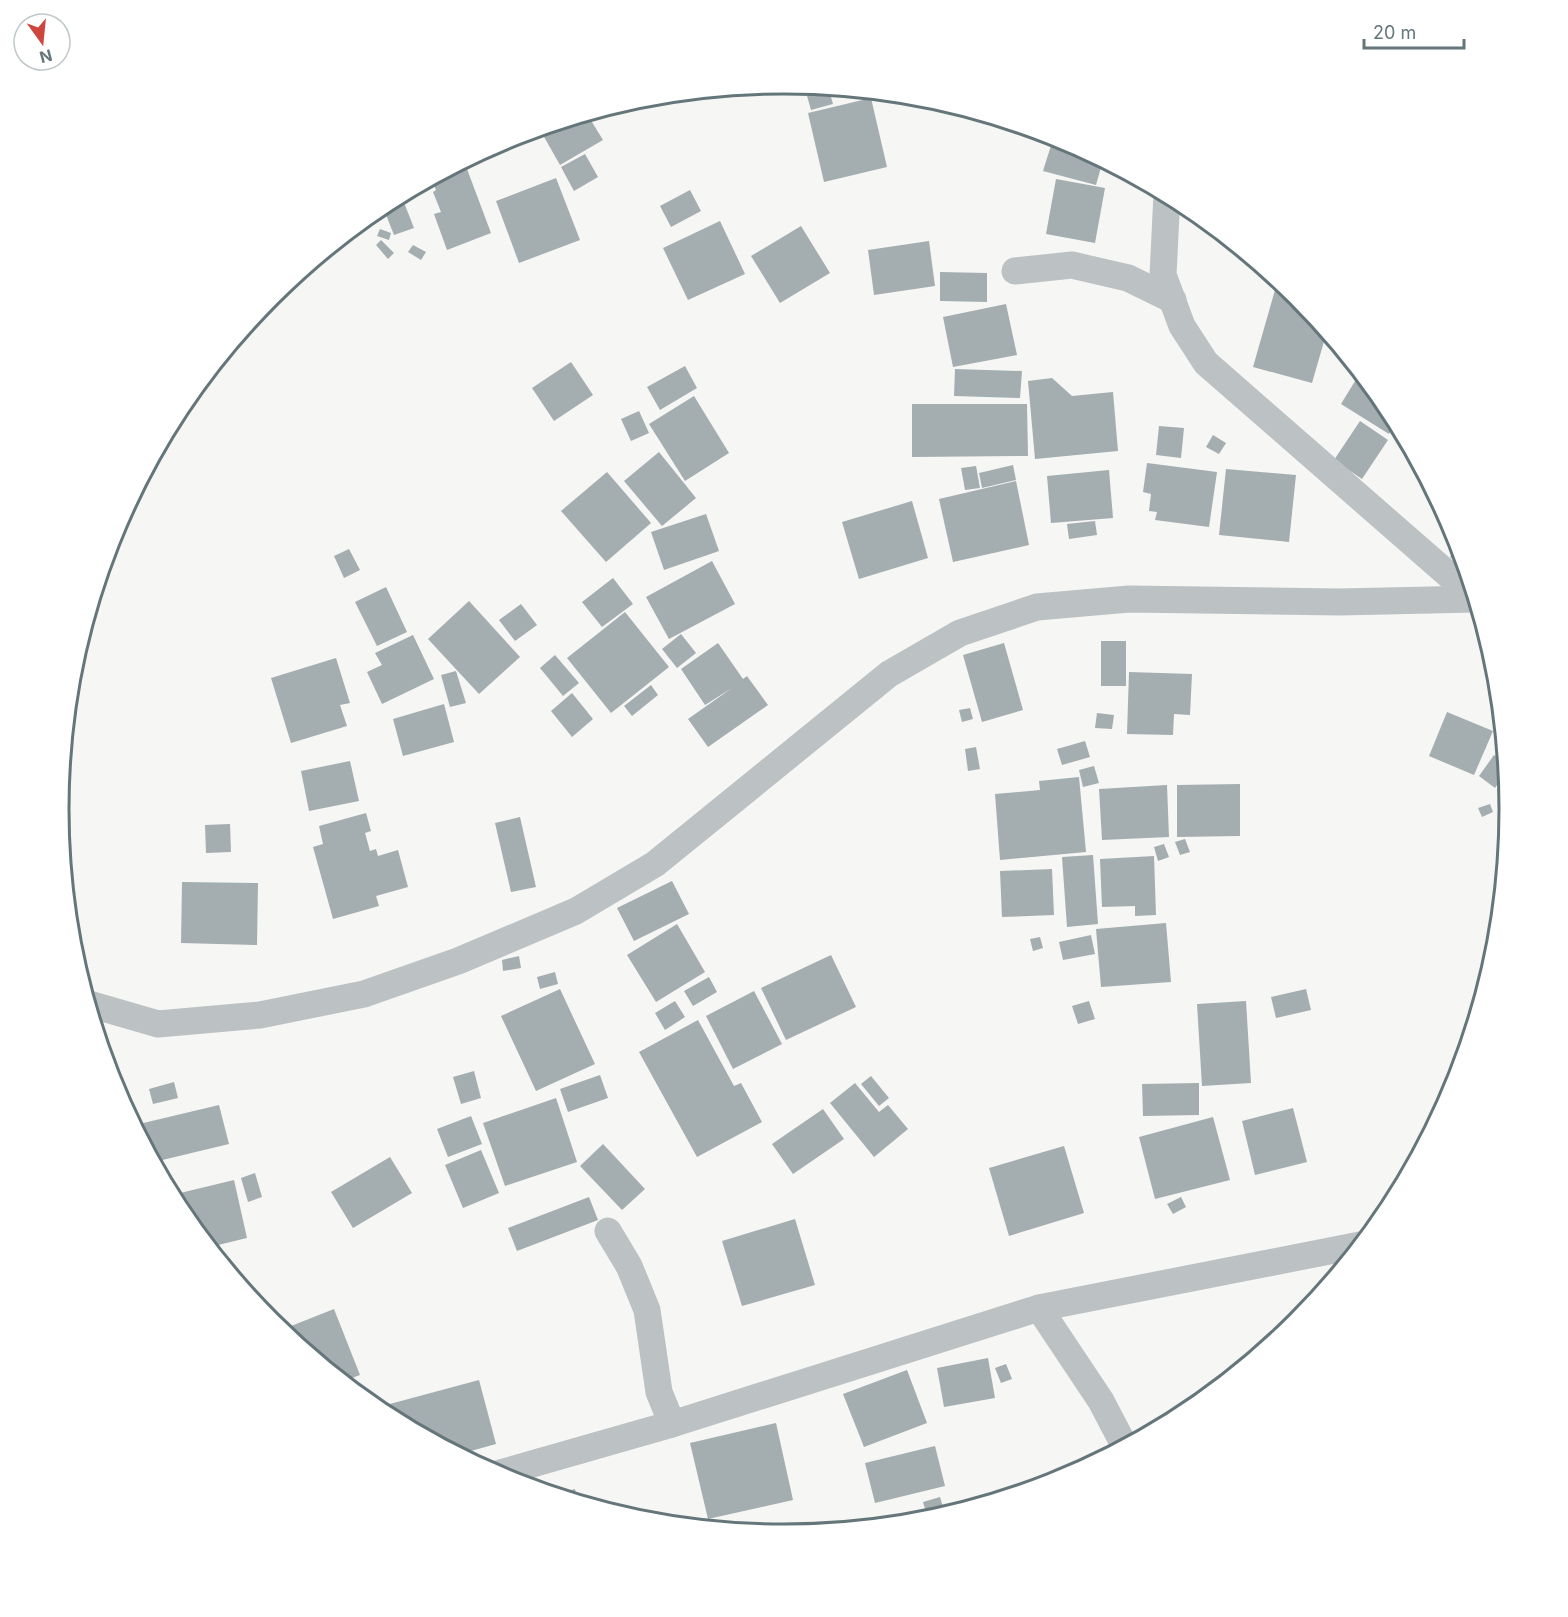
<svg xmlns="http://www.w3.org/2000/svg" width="1568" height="1617" viewBox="0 0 1568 1617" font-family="Inter,sans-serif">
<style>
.building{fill:#a4adb0}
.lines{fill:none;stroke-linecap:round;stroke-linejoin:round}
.minor{stroke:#bcc1c3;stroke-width:27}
.rim{fill:none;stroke:#65767b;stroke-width:3}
</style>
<rect width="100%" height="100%" fill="#f6f6f4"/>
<g class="building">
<path d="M804 85 828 87 833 104 811 110Z"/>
<path d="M871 98 887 167 824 182 808 113Z"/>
<path d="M587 114 603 140 560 165 539 128Z"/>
<path d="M1054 136 1103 160 1096 185 1043 171Z"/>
<path d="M585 154 598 177 574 191 561 167Z"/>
<path d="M464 161 491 233 447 250 434 214 441 212 433 192 436 190 431 178Z"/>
<path d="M556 178 580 240 519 263 496 201Z"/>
<path d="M1056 179 1105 188 1095 243 1046 234Z"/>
<path d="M690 190 701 211 671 227 660 206Z"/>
<path d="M403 200 414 228 394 235 383 207Z"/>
<path d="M720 221 745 274 688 300 663 248Z"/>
<path d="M801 226 830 273 780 303 751 256Z"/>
<path d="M380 229 391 233 389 240 377 236Z"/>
<path d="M381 240 394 253 388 259 376 245Z"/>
<path d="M929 241 935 286 874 295 868 250Z"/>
<path d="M413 245 426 252 421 260 408 252Z"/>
<path d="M940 272 987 273V302L940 301Z"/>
<path d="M1275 290 1297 295 1327 331 1312 383 1253 367Z"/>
<path d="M1006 304 1017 355 953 367 943 317Z"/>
<path d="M571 362 593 395 554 421 532 388Z"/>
<path d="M685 366 697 388 660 410 647 387Z"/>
<path d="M955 369 1022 371 1020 398 954 396Z"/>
<path d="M1360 373 1387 406 1396 422 1389 434 1341 404Z"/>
<path d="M1052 378 1072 396 1113 392 1118 451 1035 459 1028 381Z"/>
<path d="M694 396 729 453 685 481 649 424Z"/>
<path d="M912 404H1027L1028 456 912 457Z"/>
<path d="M639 411 649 433 631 441 621 419Z"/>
<path d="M1360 421 1388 440 1362 479 1334 460Z"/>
<path d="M1159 426 1184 428 1181 458 1156 455Z"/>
<path d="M1213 435 1226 443 1219 454 1206 447Z"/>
<path d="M659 452 696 498 662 526 624 481Z"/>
<path d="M1147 463 1217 472 1209 527 1155 520 1157 512 1149 511 1151 494 1143 492Z"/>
<path d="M1013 465 1016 480 982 488 979 473Z"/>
<path d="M976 466 980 488 965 490 961 468Z"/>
<path d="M1226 469 1296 475 1289 542 1219 535Z"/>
<path d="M1109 470 1113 518 1051 523 1047 476Z"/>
<path d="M607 472 651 523 606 562 561 511Z"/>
<path d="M1016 481 1029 545 953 562 939 499Z"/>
<path d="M912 501 928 558 859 579 842 522Z"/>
<path d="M706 514 719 551 664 570 651 532Z"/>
<path d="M1095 521 1097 535 1069 539 1067 524Z"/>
<path d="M1459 546 1462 555 1466 570 1450 557Z"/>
<path d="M349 549 360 570 344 578 334 556Z"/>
<path d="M712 561 735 604 669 639 646 597Z"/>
<path d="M613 578 633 604 602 627 582 602Z"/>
<path d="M386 587 407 632 377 646 355 602Z"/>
<path d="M469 601 520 657 479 694 428 639Z"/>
<path d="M521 604 537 625 515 641 499 620Z"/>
<path d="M625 612 669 667 611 713 567 658Z"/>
<path d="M681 634 696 653 677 668 662 649Z"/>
<path d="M413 635 434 679 382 704 367 672 382 665 375 653Z"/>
<rect x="1101" y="641" width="25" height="45"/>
<path d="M718 643 743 679 747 676 768 705 708 747 688 719 732 688 705 705 681 669Z"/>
<path d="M1004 643 1023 710 982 722 963 655Z"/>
<path d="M555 655 579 683 563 696 540 668Z"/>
<path d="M336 658 350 703 340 705 347 726 291 743 271 678Z"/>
<path d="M456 671 466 703 450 707 441 675Z"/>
<path d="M1129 672 1192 674 1190 715 1174 714 1173 735 1127 734Z"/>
<path d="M651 685 658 695 632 716 624 706Z"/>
<path d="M572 693 593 719 572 737 551 711Z"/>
<path d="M444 704 454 742 403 756 393 719Z"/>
<path d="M970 708 973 719 962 722 959 710Z"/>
<path d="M1447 712 1493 731 1474 775 1429 756Z"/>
<path d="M1097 713 1114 715 1112 729 1095 728Z"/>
<path d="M1085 741 1090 757 1062 765 1057 749Z"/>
<path d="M976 747 980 769 968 771 965 749Z"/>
<path d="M1494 755 1505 762 1506 772 1495 788 1479 776Z"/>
<path d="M350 761 359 801 309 811 301 771Z"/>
<path d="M1094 766 1099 783 1083 787 1079 770Z"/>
<path d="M1079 777 1086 852 1000 860 995 794 1040 790 1039 781Z"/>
<path d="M1507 781V783L1509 803 1497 791Z"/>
<path d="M1240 784V836L1177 837V785Z"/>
<path d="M1167 785 1169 837 1102 840 1099 789Z"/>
<path d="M1490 804 1493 812 1482 817 1478 808Z"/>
<path d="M366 813 371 831 365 833 370 851 376 849 378 856 398 850 408 887 376 896 379 906 333 919 313 847 323 844 319 826Z"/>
<path d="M520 817 536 887 511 892 495 823Z"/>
<path d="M230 824 231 852 206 853 205 825Z"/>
<path d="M1185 839 1190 852 1180 855 1175 842Z"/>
<path d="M1164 844 1169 857 1158 861 1154 847Z"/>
<path d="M1093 855 1098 924 1067 927 1062 857Z"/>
<path d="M1154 856 1156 915 1135 916V906L1102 907 1100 859Z"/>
<path d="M1052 869 1054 915 1002 917 1000 871Z"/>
<path d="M672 881 689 914 634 941 617 908Z"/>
<path d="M182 882 258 883 257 945 181 943Z"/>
<path d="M1166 923 1171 982 1101 987 1096 929Z"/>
<path d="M677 924 705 972 656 1002 627 955Z"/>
<path d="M1091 935 1095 954 1063 960 1059 942Z"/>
<path d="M1040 937 1043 948 1033 951 1030 939Z"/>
<path d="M831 955 856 1007 786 1040 761 988Z"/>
<path d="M519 956 521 968 503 971 502 960Z"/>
<path d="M555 972 558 984 540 989 537 977Z"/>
<path d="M709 977 717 992 693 1006 684 991Z"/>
<path d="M560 989 595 1064 536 1091 501 1016Z"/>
<path d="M1306 989 1311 1010 1276 1018 1271 997Z"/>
<path d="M754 991 782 1044 733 1069 706 1016Z"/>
<path d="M675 1001 685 1017 665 1030 655 1013Z"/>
<path d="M1089 1001 1095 1019 1078 1024 1072 1006Z"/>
<path d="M1246 1001 1251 1083 1202 1086 1197 1004Z"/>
<path d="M698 1020 734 1086 741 1083 762 1122 697 1157 639 1052Z"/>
<path d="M474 1071 481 1098 461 1104 453 1077Z"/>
<path d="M600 1075 608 1098 568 1112 560 1089Z"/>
<path d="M871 1076 889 1098 879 1106 861 1084Z"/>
<path d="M174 1082 178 1098 153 1104 149 1089Z"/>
<path d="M855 1083 879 1112 888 1105 908 1129 874 1157 830 1103Z"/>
<path d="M1199 1083V1115L1143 1116 1142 1084Z"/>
<path d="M556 1098 577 1162 505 1186 483 1123Z"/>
<path d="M219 1105 229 1144 154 1162 135 1125Z"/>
<path d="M1293 1108 1307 1162 1255 1175 1242 1121Z"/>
<path d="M823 1109 844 1139 793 1174 772 1144Z"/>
<path d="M471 1116 482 1144 448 1157 437 1129Z"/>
<path d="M1213 1117 1230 1180 1155 1199 1139 1137Z"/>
<path d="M603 1144 645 1189 622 1210 580 1166Z"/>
<path d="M1064 1146 1084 1213 1009 1236 989 1168Z"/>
<path d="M481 1150 499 1193 463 1208 445 1165Z"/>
<path d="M390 1157 412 1193 353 1228 331 1192Z"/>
<path d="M255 1173 262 1197 248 1202 241 1178Z"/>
<path d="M234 1180 247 1238 210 1247 181 1211 172 1195Z"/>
<path d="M589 1197 598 1220 517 1251 508 1228Z"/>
<path d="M1181 1197 1186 1207 1173 1214 1167 1204Z"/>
<path d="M795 1219 815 1285 742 1306 722 1241Z"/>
<path d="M334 1309 360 1375 344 1381 281 1330Z"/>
<path d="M988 1358 995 1398 944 1407 937 1368Z"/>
<path d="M1006 1364 1012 1379 1001 1383 995 1368Z"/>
<path d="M907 1370 927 1423 864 1447 843 1394Z"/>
<path d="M479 1380 496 1444 460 1454 389 1416 386 1405Z"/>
<path d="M776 1423 793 1500 708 1519 690 1443Z"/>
<path d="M935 1446 945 1486 875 1503 865 1463Z"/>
<path d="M575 1489 578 1501 557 1494Z"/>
<path d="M940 1497 945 1514 928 1519 923 1502Z"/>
</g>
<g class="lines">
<g class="minor">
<path d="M1167 194 1163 275 1182 326 1206 363 1474 597"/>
<path d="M1015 271 1072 265 1128 278 1173 300"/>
<path d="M89 1004 158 1024 260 1015 364 994 458 961 576 911 655 864 889 674 960 633 1037 607 1129 599 1340 602 1475 599"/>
<path d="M608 1231 629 1266 647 1310 659 1392 672 1424"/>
<path d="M1039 1308 1101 1401 1124 1445"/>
<path d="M497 1474 672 1424 1039 1308 1360 1245"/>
</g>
</g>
<path d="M0 0H1568V1617H0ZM69 809a715 715 0 1 1 1430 0a715 715 0 1 1-1430 0Z" fill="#fff" fill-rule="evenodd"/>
<path class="rim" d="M69 809a715 715 0 1 1 1430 0a715 715 0 1 1-1430 0Z"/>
<g transform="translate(42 42) rotate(165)"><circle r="28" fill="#ffffff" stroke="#c1c8ca" stroke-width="1.5"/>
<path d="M0-4.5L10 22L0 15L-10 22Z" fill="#cd453d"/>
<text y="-9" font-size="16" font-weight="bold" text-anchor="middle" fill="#65767b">N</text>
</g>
<path d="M1364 39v9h100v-9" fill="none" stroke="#65767b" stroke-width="3"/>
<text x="1373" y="39" font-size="18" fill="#65767b" stroke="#ffffff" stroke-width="4.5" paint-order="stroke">20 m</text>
</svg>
